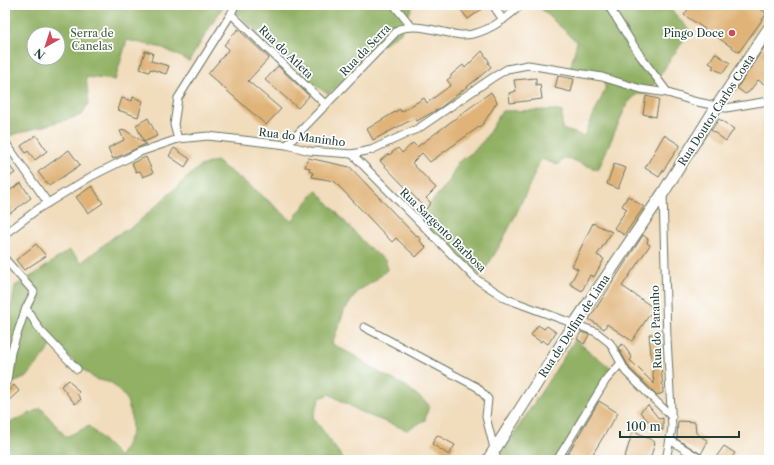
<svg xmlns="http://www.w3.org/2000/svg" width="774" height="465" viewBox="0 0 774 465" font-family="'Libre Caslon Text',serif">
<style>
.forest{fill:#92b165;stroke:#58774c;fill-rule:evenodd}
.building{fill:#e0b479}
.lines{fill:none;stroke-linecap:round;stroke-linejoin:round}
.street-casing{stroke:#687563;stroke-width:9}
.secondary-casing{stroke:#687563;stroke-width:13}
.street{stroke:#fff;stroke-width:7}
.secondary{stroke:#fff;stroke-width:11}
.poi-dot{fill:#d1495b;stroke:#fff;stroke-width:1.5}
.labels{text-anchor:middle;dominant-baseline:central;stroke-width:3.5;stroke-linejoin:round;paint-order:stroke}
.park-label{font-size:11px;fill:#456144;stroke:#fff}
.poi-label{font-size:11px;fill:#1f3d34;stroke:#fff;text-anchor:end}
.street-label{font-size:11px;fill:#1f3d34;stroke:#fff}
</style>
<rect width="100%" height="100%" fill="#fff"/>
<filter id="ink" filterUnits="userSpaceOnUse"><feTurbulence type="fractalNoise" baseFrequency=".025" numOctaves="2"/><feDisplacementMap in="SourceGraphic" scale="8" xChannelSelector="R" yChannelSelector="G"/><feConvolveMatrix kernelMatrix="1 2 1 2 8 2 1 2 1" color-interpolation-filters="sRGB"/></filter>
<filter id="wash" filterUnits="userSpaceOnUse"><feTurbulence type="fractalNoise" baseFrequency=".012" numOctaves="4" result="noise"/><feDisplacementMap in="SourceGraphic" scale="16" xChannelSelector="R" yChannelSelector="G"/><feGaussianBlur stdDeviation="0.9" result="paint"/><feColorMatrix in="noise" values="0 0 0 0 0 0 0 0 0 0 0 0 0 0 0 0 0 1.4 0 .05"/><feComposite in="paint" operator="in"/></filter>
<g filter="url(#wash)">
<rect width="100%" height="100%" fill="#f1dcbb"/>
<g class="forest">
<path d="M5 5H145L149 10 154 5H224L189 61 163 48 127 40 115 80 86 77 89 102 82 115 5 137ZM34 34H58V58H34Z"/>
<path d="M228 5H413L401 32 382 45 362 65 328 94 311 82Z"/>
<path d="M537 5H667L690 31 647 94H637L627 104 598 170 573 160 564 159 558 165 541 159C523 199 506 240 481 275L415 220 449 182 457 163 473 152 485 139 502 111 554 110 562 112V129L584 136 605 90 606 76 570 69 577 42Z"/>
<path d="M216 161 257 191 292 221 316 190 367 246 386 261 387 270 373 282 359 290 344 311 332 344 357 357 378 372 406 386 429 405 425 420 407 430 365 414 329 394 320 398 313 417 344 460H7L5 458V425L41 408 66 437 89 426 120 457 132 432 131 413 126 398 112 383 95 379 53 344 27 377 10 384 5 379V313L12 304 15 286 35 274 69 250 82 262 115 236 135 225 200 166Z"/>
<path d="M575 340 612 369 558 460H497Z"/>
</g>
<g id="blocks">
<g class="building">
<path d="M468 5H479L482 9 468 19 461 10Z"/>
<path d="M691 5H754L767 13 739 52 684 15Z"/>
<path d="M238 29 269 58 248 81 281 109 266 125 208 74 229 49 224 45Z"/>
<path d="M767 43 769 45V87L758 80 749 92 745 94 737 88Z"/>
<path d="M145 51 153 53 151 61 169 66 166 74 150 69 149 72 140 69Z"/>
<path d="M482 51 489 61 488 63 491 67 477 79 440 108 417 121 415 118 373 140 367 129 400 109 401 112 424 98 427 103 451 85 447 80 451 77V75L463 65 465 68Z"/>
<path d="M715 53 730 63 723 73 712 68 714 66 709 63Z"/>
<path d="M278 66 309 96 298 108 265 80Z"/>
<path d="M558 76 574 79 571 92 555 88Z"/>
<path d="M536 78V85L540 84 542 99 510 103 509 93 516 91 514 80Z"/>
<path d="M491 92 497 102 483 124 430 162 422 153 412 163 436 188 426 198 431 203 426 209 380 161 388 154 389 155 398 148 402 153 413 143 417 147Z"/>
<path d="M646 96 659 99 656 117 643 114Z"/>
<path d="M133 97 143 101 138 117 118 110 122 98 132 101Z"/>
<path d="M148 118 157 136 144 142 136 125Z"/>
<path d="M719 119 734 129 726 141 711 130Z"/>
<path d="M125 130 146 144 113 159 108 148 124 140 120 131Z"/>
<path d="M36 135 47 151 35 160 28 151 26 153 21 146Z"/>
<path d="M664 135 680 145 659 177 645 168Z"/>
<path d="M174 148 190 159 185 167 169 156Z"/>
<path d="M69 150 80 165 49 186 38 172Z"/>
<path d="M146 157 153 173 143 177 140 171 136 172 132 163Z"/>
<path d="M308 158 350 167 413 233 421 239 420 241 426 247 416 257 396 238 392 242 334 181 312 177 313 173 309 171 310 168 305 167Z"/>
<path d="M5 160 15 173 5 180Z"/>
<path d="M614 164 626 168 618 189 607 184Z"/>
<path d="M21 183 31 198 5 217V185L9 191Z"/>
<path d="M92 186 103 203 88 213 76 197Z"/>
<path d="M628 196 644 207 624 235 614 228 627 209 622 206Z"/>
<path d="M593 223 612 232 597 255 604 259 594 277 590 275 582 291 570 284 578 269 572 266Z"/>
<path d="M643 235 648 239 647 243 650 245 622 286 654 308 632 341 607 324 604 329 589 319Z"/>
<path d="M36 244 46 256 24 270 16 260Z"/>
<path d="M538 325 544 329 547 326 556 332 548 344 542 340 541 342 531 335Z"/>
<path d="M581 332 589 335 584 344 577 339Z"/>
<path d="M649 334H659L663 393 657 395 630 369 618 347 623 344 632 358 630 360 654 384Z"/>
<path d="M69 380 79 392 77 394 81 399 75 404 61 386Z"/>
<path d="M14 385 19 391 5 404V394Z"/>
<path d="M599 401 618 413 589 460H564Z"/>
<path d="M648 405 659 419 663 418V430H651V424L640 412Z"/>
<path d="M678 421 695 422 696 433 708 441 701 454 677 439Z"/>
<path d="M633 430 655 442 650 460H624Z"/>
<path d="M437 435 455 445 449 455 432 444Z"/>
<path d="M724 446 735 453 730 460H720L716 457Z"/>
</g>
</g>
</g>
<g filter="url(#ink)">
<use href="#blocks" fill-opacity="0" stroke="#687563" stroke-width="1"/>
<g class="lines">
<defs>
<g id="street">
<path d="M394 5 411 26"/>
<path d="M493 5 503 20"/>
<path d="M608 5 641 57 668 93 693 101 726 108 769 101"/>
<path d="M231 14 326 105"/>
<path d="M178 139 174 125 178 98 231 14 235 5"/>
<path d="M287 145 399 29C423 23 438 33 461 35 484 36 505 19 521 5"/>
<path d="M8 146 48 203"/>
<path d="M352 154 476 279 507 299 596 332 610 343 626 372 672 417"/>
<path d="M663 194 667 338 672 428 666 460"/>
<path d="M5 234 38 209 92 176 140 152 178 139 208 136 287 145 310 151 352 154 371 150 419 128 492 78 507 69 528 65 602 77 641 89 668 93"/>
<path d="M5 259 34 292 26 308 40 330 77 369"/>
<path d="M364 327 477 387 488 399 486 417 497 460"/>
<path d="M5 379 7 381 11 352 26 308"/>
<path d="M670 440 702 460"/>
<path d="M557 460 606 380 621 363"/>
</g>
<path id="secondary" d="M488 460 575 323 663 193 717 106 769 28"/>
</defs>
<use href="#street" class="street-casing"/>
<use href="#secondary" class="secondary-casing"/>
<use href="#street" class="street"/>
<use href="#secondary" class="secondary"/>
</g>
</g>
<circle class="poi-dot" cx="732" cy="33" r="4"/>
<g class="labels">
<g class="park-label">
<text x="92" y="33">Serra de<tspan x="92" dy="13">Canelas</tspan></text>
</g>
<g class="poi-label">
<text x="724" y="33">Pingo Doce</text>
</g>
<g class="street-label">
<text transform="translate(365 50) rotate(-46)">Rua da Serra</text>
<text transform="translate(286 52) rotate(44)">Rua do Atleta</text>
<text transform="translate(716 110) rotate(-57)">Rua Doutor Carlos Costa</text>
<text transform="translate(302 137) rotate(7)">Rua do Maninho</text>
<text transform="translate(443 230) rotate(44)">Rua Sargento Barbosa</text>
<text transform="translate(574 326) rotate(-57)">Rua de Delfim de Lima</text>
<text transform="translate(656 327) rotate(-92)">Rua do Paranho</text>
</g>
</g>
<rect width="774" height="465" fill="none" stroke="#fff" stroke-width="20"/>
<g transform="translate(46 46) rotate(219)"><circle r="19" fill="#ffffff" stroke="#a5b1ae"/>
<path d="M0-3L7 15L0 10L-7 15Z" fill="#d1495b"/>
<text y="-6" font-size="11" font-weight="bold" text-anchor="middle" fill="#1f3d34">N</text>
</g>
<path d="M620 431v6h119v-6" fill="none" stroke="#1f3d34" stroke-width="2"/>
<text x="626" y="431" font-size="12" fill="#1f3d34" stroke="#ffffff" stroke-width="3" paint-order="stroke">100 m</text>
</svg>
